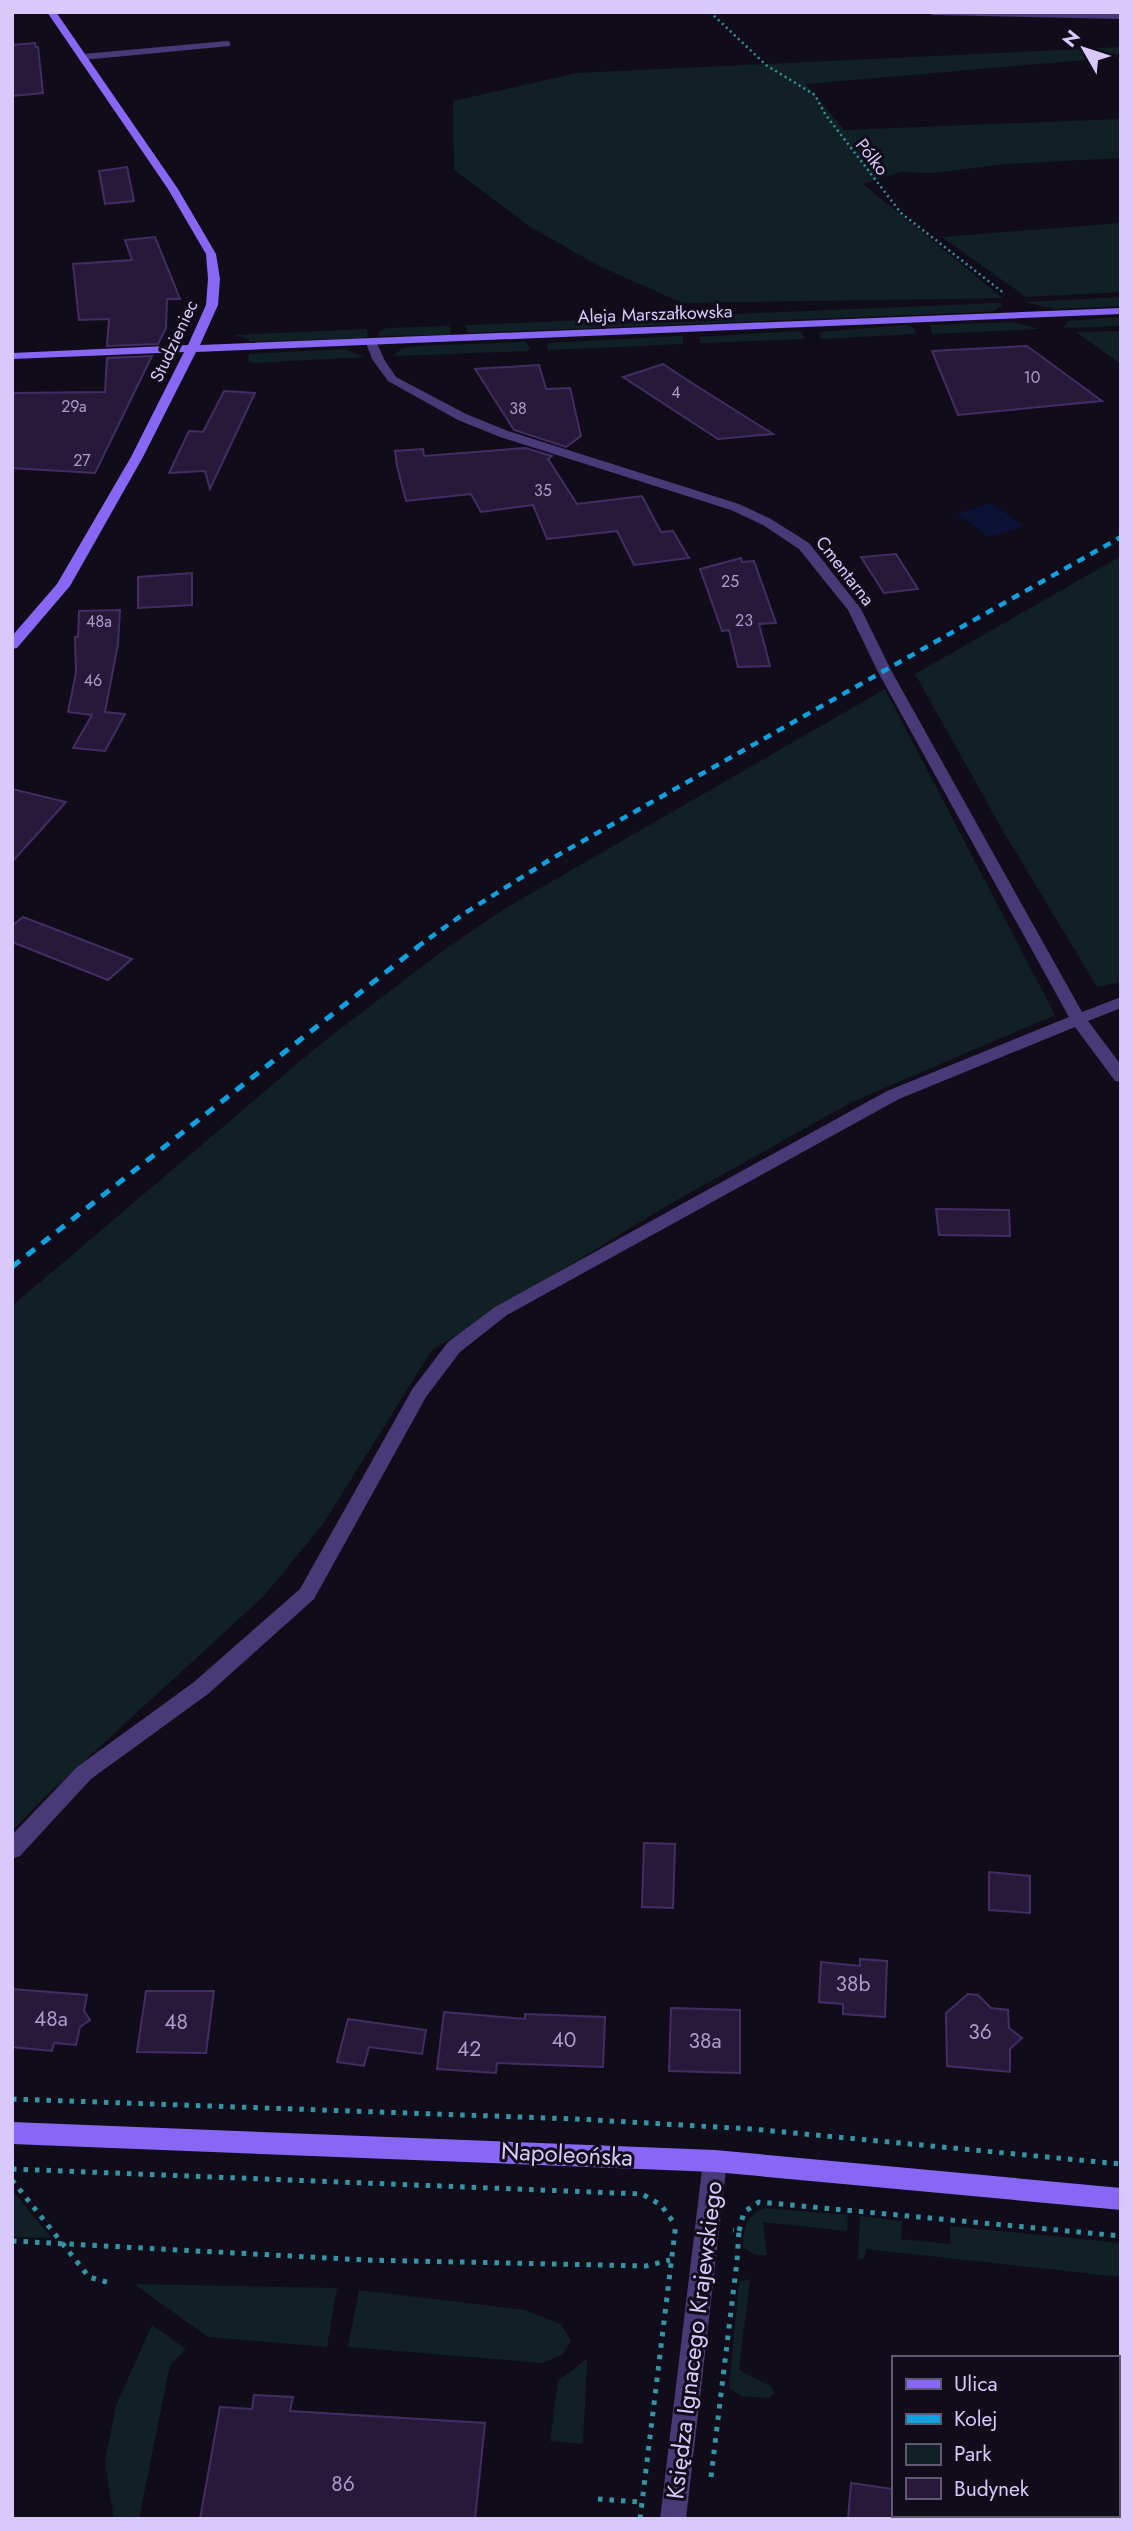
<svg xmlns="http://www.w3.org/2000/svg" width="1133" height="2531" viewBox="0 0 1133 2531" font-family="Jost,sans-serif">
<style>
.green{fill:#102024}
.water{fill:#0b1234}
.building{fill:#26193a;stroke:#432d64;stroke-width:2}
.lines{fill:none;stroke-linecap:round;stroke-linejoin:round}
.path-far1{stroke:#3594a3;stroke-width:2.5;stroke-dasharray:2 3.5;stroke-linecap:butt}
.path{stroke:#3594a3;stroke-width:5;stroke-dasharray:4.5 7;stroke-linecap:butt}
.street{fill:#483a76;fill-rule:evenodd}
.secondary{fill:#8767f4;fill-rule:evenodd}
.rail-far1{stroke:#10a2e0;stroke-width:4.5;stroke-dasharray:8 7;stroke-linecap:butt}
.rail{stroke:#10a2e0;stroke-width:5;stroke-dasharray:10 9;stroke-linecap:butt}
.labels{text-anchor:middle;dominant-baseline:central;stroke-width:6;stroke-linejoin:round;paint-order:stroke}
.far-number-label{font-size:16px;fill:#ac9dcb}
.far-street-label{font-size:18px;fill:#d9c9fb;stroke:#110c1a}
.near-number-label{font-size:21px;fill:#ac9dcb}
.near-street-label{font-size:24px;fill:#d9c9fb;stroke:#110c1a}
</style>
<rect width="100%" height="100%" fill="#110c1a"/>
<g class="green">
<path d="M1121 47V57L806 84 844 130 1121 119V158L1006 164 934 173 900 172 863 184 1003 298 682 303 599 266 529 226 454 170 453 101 577 73Z"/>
<path d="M1121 223V292L1026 297 942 237Z"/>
<path d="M1121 297V306L1054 309 1025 302Z"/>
<path d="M1000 303 1002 305 994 311 986 312 470 333 467 331 466 325Z"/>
<path d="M1121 317V326L1063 328 1068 321Z"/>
<path d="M1012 322 1040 329 932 334 930 325Z"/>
<path d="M907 325 914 328 916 334 821 339 819 332Z"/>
<path d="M449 326 451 333 448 335 379 336V332L386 328Z"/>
<path d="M367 329 368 336 365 338 249 342V339L234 335Z"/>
<path d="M797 331 802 333 804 339 701 343 699 337Z"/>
<path d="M1121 331V364L1076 332Z"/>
<path d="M679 336 683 337V344L548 350 547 343Z"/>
<path d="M526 342 530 349 527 351 392 356 403 348 415 346Z"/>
<path d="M345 349 364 357 254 363 248 361 249 354Z"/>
<path d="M1121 556V982L1097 987 1006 836 915 674Z"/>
<path d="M885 689 1055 1015 852 1102 663 1208 432 1350 323 1524 264 1596 45 1797 12 1831V1306L323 1042 444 950 506 908Z"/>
<path d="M12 2190 51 2238 12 2237Z"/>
<path d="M764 2208 848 2215 847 2231 763 2222 767 2255H755L743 2247C744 2228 744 2217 764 2208Z"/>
<path d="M860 2216 902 2221 901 2239 950 2244V2226L1121 2243V2277L866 2249 864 2259 858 2258Z"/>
<path d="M750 2279 739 2370 771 2386 774 2393 768 2398 742 2396 729 2388 739 2282Z"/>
<path d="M134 2284 337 2288 327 2347 208 2337Z"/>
<path d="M359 2290 524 2310 561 2324 571 2341 563 2354 543 2363 348 2347Z"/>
<path d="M152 2325 186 2349 170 2365 139 2519H114L105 2462 116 2405Z"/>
<path d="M587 2359 583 2444 550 2441 558 2381Z"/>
</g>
<path class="water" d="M991 503 1024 526 989 537 956 514Z"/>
<g class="building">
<path d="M35 43 36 47H38L43 93 12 96V45Z"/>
<path d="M127 167 134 201 105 204 99 171Z"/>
<path d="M155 237 180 299H167L166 328 158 344 107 346 109 319 79 320 73 264 132 260 125 240Z"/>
<path d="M1027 346 1102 401 958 415 932 351Z"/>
<path d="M152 356 95 473 12 468V393L105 392 107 358Z"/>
<path d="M663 364 695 385 773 434 718 439 623 377Z"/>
<path d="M539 365 546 389 570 388 581 436 566 447 514 430 475 369Z"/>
<path d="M224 391 255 393 210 489 205 471 169 473 189 431 203 432Z"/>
<path d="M525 448 552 456 548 459 577 504 642 496 661 532 673 531 689 558 634 565 617 531 547 539 533 505 481 512 471 494 406 501 397 466 395 451 423 449 424 456Z"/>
<path d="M896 554 918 589 884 593 861 557Z"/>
<path d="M741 558 742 562 754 561 776 623 759 624 770 666 738 667 729 630 722 631 700 569Z"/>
<path d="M192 573V605L138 608V577Z"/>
<path d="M120 610 118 644 105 712 125 714 105 751 73 748 92 715 68 712 76 673 75 637H78L79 611Z"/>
<path d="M12 789 66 802 12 862Z"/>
<path d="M23 917 44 925 132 959 108 980 12 942V926Z"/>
<path d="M936 1209 1009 1210 1010 1236 939 1235Z"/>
<path d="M644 1843 675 1844 673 1908 642 1907Z"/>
<path d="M989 1872 1030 1876V1913L989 1910Z"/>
<path d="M860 1959 887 1961 885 2017 843 2014V2004L819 2002 821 1962 860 1966Z"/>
<path d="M12 1989 87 1995 84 2011 90 2020 80 2027 76 2045 54 2043 52 2051 12 2047Z"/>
<path d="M146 1991H214L206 2053 137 2052Z"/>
<path d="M968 1994 978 1995 991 2008 1008 2010 1009 2028 1022 2038 1010 2049V2072L947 2066 946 2013Z"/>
<path d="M671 2008 740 2010V2073L669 2071Z"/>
<path d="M444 2012 525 2019V2014L605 2017 603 2067 497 2063 496 2073 437 2069Z"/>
<path d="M348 2019 426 2030 422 2054 369 2047 364 2066 337 2062Z"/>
<path d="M254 2395 293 2397 290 2411 485 2423 475 2519H200L220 2407 252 2409Z"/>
<path d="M851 2483 893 2489V2519H848Z"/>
</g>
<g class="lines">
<path class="path-far1" d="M710 12 766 65 815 95 825 114 901 213 1005 294"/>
<g class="path">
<path d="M12 2099 576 2119 752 2129 1121 2164"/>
<path d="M12 2169 642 2194 661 2205 674 2223"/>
<path d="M12 2180 89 2277 113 2284"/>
<path d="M739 2231 744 2212 759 2202 1121 2236"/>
<path d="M12 2241 365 2260 646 2266 670 2260"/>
<path d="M711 2477 737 2261 739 2231 733 2230"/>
<path d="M598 2499 640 2502"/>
<path d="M640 2519 676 2223"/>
</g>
<g class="street">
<path d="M928 12 1121 13V19L932 15Z"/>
<path d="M227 41 230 42V46L83 60 78 57 83 54Z"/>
<path d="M368 341H376L384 359 396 377 466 414 508 431 739 504 771 519 809 543 861 609 892 672 1082 1012 1121 997V1008L1088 1021 1121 1065V1082L1115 1081 1075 1027 899 1099 507 1315 460 1352 426 1397 314 1599 208 1694 91 1779 20 1856 12 1859V1835L77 1767 194 1682 300 1589 413 1388 448 1342 495 1307 887 1091 1069 1017 878 672 848 610 799 549 763 525 731 510 500 437 458 420 388 381 372 359 366 343Z"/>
<path d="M715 2150 723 2153 727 2161 686 2519H660L703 2161 707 2153Z"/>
</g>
<g class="secondary">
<path d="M47 12H56L178 189 216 254 220 279 218 305 200 345 1121 308V314L196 352 143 457 70 586 17 648 12 649V636L57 584 131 457 184 352 12 359V353L188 345 206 305 208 279 206 254 168 189Z"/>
<path d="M12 2122 715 2150 1121 2188V2210L715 2172 12 2144Z"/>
</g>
<path class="rail-far1" d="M417 947 465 913 551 859 1121 537"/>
<path class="rail" d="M12 1267 419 946"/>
</g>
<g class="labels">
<g class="far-number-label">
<text x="1032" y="377">10</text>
<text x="676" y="392">4</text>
<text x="74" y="406">29a</text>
<text x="518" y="408">38</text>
<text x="82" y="460">27</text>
<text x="543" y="490">35</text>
<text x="730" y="581">25</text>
<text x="744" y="620">23</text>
<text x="99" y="621">48a</text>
<text x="93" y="680">46</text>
</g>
<g class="far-street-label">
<text transform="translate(872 157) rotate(52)">Pólko</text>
<text transform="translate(655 314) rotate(-2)">Aleja Marszałkowska</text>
<text transform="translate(174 341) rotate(-65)">Studzieniec</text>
<text transform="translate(845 571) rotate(52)">Cmentarna</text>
</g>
<g class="near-number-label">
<text x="853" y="1984">38b</text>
<text x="51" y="2019">48a</text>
<text x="176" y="2022">48</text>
<text x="980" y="2032">36</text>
<text x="564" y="2040">40</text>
<text x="705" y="2041">38a</text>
<text x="469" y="2049">42</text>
<text x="343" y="2484">86</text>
</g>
<g class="near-street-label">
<text transform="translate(567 2154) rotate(3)">Napoleońska</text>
<text transform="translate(694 2340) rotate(-83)">Księdza Ignacego Krajewskiego</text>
</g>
</g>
<rect width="1133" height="2531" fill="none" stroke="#d9c9fb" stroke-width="28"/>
<rect x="892" y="2356" width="228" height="161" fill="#110c1a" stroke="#615874" stroke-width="2"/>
<rect x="906" y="2379" width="35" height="10" fill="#8767f4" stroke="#615874" stroke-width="2"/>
<text x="954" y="2391" font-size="21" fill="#d9c9fb">Ulica</text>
<rect x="906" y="2414" width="35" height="10" fill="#10a2e0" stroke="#615874" stroke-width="2"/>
<text x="954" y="2426" font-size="21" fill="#d9c9fb">Kolej</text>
<rect x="906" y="2444" width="35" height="21" fill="#102024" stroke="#615874" stroke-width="2"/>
<text x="954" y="2461" font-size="21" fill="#d9c9fb">Park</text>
<rect x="906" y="2478" width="35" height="21" fill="#26193a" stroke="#615874" stroke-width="2"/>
<text x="954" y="2496" font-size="21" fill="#d9c9fb">Budynek</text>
<g transform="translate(1084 49) rotate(309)" stroke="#110c1a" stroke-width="5" paint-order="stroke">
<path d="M0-5L12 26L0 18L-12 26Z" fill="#d9c9fb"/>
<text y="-10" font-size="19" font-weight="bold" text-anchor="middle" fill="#d9c9fb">N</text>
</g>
</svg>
